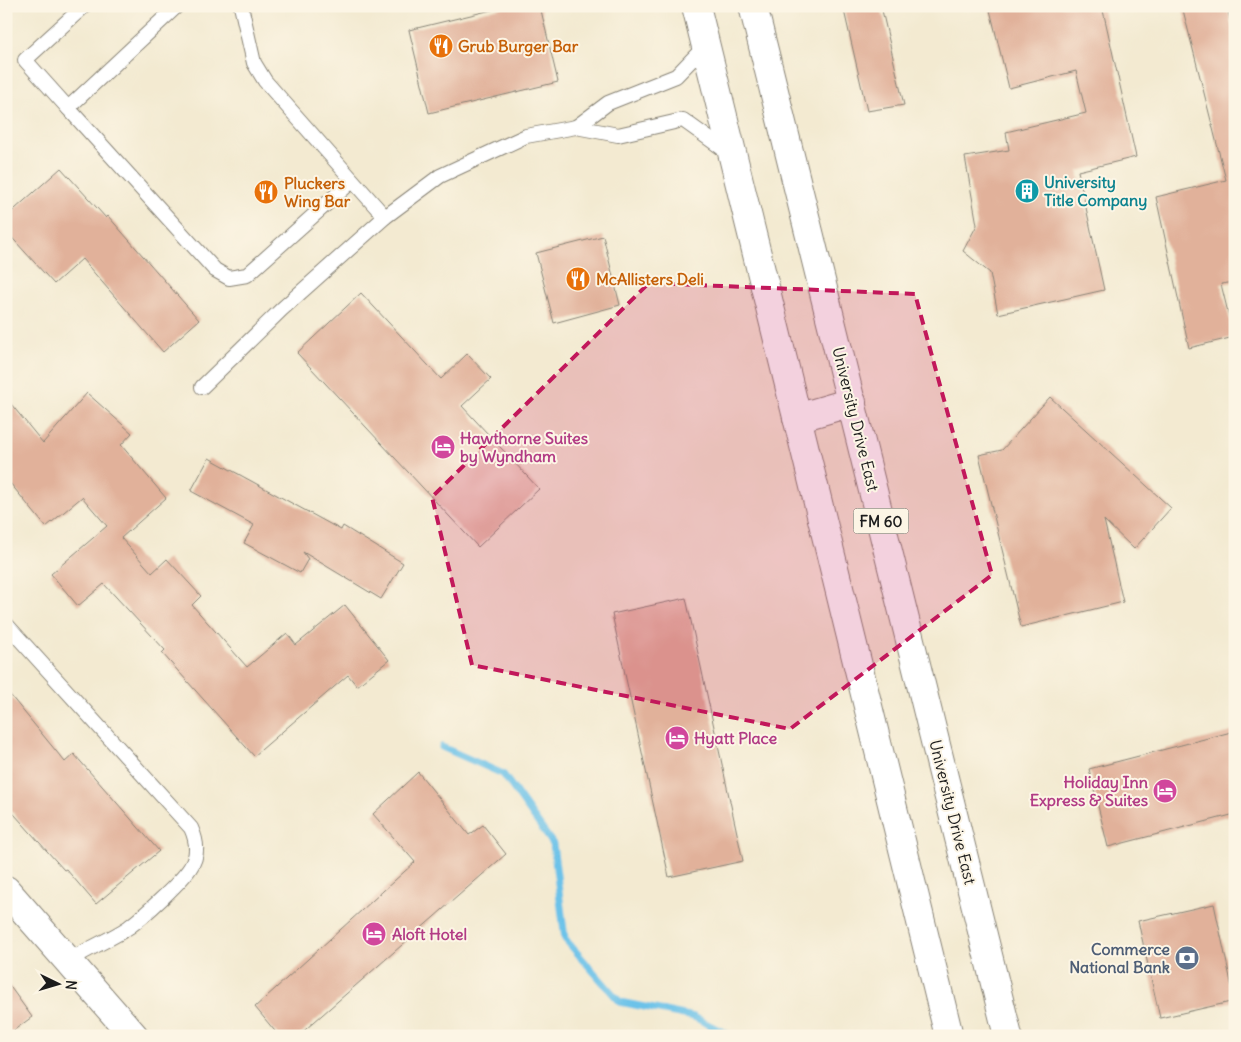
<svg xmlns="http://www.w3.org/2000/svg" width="1241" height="1042" viewBox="0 0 1241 1042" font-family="Delius,sans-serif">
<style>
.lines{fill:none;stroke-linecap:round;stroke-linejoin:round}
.stream{stroke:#6cc2e9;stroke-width:7}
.building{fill:#e1b19a}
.lane-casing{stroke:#888376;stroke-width:16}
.secondary-casing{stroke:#888376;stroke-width:30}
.primary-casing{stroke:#888376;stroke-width:30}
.lane{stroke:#fff;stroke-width:14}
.secondary{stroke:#fff;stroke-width:28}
.primary{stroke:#fff;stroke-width:28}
.marked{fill:#c2185b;fill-opacity:0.2;stroke:#c2185b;stroke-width:4;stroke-dasharray:10 6;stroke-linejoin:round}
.labels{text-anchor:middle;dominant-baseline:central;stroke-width:4;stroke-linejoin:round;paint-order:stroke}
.shield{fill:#fcf5e5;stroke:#5f5d58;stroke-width:1}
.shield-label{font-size:15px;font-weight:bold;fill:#1c1c1c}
.food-label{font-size:16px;font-weight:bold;fill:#c56008;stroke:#fcf5e5;text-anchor:start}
.culture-label{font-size:16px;font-weight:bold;fill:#0d838f;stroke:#fcf5e5;text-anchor:start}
.street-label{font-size:16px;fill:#1c1c1c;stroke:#fcf5e5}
.hotel-label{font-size:16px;font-weight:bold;fill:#b23c85;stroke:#fcf5e5;text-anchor:start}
.service-label{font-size:16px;font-weight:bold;fill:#4e5e75;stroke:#fcf5e5;text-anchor:end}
</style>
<rect width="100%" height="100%" fill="#fcf5e5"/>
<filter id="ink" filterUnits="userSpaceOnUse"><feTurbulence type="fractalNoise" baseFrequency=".02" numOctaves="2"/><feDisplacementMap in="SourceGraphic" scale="10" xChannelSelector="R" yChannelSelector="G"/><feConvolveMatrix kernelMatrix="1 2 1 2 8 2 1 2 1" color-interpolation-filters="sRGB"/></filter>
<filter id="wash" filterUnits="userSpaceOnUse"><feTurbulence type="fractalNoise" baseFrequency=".0096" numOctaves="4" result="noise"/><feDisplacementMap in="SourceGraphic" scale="20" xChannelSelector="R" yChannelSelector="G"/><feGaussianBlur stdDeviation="1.12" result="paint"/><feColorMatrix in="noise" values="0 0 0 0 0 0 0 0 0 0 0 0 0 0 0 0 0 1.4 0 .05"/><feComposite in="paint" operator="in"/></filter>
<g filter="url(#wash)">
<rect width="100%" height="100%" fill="#f3ead1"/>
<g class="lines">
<path class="stream" d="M442 747 503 774 553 844 565 939 620 1002 694 1017 731 1036"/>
</g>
<g id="blocks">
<g class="building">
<path d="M508 6H540L558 82 429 113 409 30Z"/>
<path d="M843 6H881L904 105 867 111Z"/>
<path d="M989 6H1102L1136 157 1078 171 1104 290 998 314 990 273 963 251 977 225 965 157 1009 150 1006 132 1086 113 1076 71 1009 88Z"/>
<path d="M1182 6H1227L1235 41V282L1221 284 1234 337 1189 348 1156 197 1226 180Z"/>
<path d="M61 168 106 218 108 216 199 320 163 352 82 259 54 284 6 231V217Z"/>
<path d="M603 236 620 305 554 323 536 253Z"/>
<path d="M361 293 441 379 467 354 491 379 462 406 539 489 478 547 297 353Z"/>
<path d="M87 393 132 433 121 445 166 498 121 538 152 573 167 559 201 596 192 605 247 667 287 633 296 645 345 605 389 660 357 686 348 675 254 756 162 653 165 650 104 584 78 606 51 574 107 526 82 497 46 527 6 478V398L43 443Z"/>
<path d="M1050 397 1171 508 1134 549 1104 520 1123 602 1021 627 979 455 1002 450Z"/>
<path d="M209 458 341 530 343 526 403 563 381 599 303 552 308 559 300 573 244 543 254 525 191 491Z"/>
<path d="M686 598 743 861 669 877 612 614Z"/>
<path d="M6 690 65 762 74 754 159 851 96 904 66 869 64 870 6 805Z"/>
<path d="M1235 731V814L1108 847 1089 769Z"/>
<path d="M418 772 469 835 483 825 506 854 298 1036H279L255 1007 415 862 373 814Z"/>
<path d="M1214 904 1235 1001 1160 1018 1138 921Z"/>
<path d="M6 981 32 1017 6 1036Z"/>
</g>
</g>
</g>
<g filter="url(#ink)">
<use href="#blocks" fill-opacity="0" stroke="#888376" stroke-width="1"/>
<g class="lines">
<defs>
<g id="lane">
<path d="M177 6 68 108 215 270 229 278 247 275 352 181"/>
<path d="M241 6 254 63 265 81 385 217"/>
<path d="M68 108 25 60 84 6"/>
<path d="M576 127 608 103 676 76 705 46"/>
<path d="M202 387 282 309 385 217 440 176 526 136 576 127 618 135 683 120 729 153"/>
<path d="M6 624 191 828C197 841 199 855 190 868 181 882 144 916 129 927 110 940 88 948 69 961"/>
</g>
<path id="secondary" d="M6 890 134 1036"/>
<g id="primary">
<path d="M696 6 949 1036"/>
<path d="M753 6 1008 1036"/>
<path d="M797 418 852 402"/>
</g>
</defs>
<use href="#lane" class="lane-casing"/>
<use href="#secondary" class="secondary-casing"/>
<use href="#primary" class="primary-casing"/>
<use href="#lane" class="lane"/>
<use href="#secondary" class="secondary"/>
<use href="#primary" class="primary"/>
</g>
</g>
<path class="marked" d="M649 283 915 294 992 575 790 729 472 665 432 497Z"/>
<defs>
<symbol id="restaurant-disc" viewBox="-11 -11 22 22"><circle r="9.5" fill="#e8710a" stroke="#fcf5e5"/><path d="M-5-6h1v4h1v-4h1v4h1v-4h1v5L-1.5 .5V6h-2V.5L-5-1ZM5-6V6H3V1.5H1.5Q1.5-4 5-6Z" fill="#fff"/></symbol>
<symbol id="building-disc" viewBox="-11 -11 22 22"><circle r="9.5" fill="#0f9aa8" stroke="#fcf5e5"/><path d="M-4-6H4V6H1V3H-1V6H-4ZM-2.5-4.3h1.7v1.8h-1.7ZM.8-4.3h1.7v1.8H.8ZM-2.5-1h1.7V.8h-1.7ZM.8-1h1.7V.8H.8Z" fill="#fff"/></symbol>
<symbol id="hotel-disc" viewBox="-11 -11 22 22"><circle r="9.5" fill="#d1479c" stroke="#fcf5e5"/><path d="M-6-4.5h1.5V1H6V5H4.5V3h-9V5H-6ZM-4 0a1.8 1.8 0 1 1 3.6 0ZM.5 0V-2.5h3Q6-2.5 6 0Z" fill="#fff"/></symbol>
<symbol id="bank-disc" viewBox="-11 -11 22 22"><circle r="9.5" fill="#5c6f8a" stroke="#fcf5e5"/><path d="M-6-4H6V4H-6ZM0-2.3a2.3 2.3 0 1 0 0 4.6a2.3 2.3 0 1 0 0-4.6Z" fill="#fff"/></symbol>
</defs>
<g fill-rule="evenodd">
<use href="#restaurant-disc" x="427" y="32" width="28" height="28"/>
<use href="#building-disc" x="1013" y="177" width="28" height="28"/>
<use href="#restaurant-disc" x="252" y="178" width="28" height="28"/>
<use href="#restaurant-disc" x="564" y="265" width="28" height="28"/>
<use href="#hotel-disc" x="429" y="433" width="28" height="28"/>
<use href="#hotel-disc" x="663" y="724" width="28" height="28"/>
<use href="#hotel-disc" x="1151" y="777" width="28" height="28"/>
<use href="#hotel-disc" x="360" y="920" width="28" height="28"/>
<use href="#bank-disc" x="1173" y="944" width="28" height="28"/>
</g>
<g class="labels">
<rect class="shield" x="853.5" y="508.5" width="55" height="25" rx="4"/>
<g class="shield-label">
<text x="881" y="521">FM 60</text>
</g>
<g class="food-label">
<text x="458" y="46">Grub Burger Bar</text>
<text x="284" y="183">Pluckers<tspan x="284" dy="18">Wing Bar</tspan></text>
<text x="596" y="279">McAllisters Deli</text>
</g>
<g class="culture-label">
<text x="1044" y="182">University<tspan x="1044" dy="18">Title Company</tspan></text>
</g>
<g class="street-label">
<text transform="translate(856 419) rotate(76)">University Drive East</text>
<text transform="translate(953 812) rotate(76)">University Drive East</text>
</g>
<g class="hotel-label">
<text x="460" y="438">Hawthorne Suites<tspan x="460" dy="18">by Wyndham</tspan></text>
<text x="694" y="738">Hyatt Place</text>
<text x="1148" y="782" text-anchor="end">Holiday Inn<tspan x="1148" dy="18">Express &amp; Suites</tspan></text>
<text x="392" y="934">Aloft Hotel</text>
</g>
<g class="service-label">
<text x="1170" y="949">Commerce<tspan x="1170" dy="18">National Bank</tspan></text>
</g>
</g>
<rect width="1241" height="1042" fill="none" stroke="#fcf5e5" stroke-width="25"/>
<g transform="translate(58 984) rotate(95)" stroke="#fcf5e5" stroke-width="4" paint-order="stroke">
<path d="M0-4L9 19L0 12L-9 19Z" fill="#1c1c1c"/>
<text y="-8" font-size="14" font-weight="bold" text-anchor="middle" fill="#1c1c1c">N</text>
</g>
</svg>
